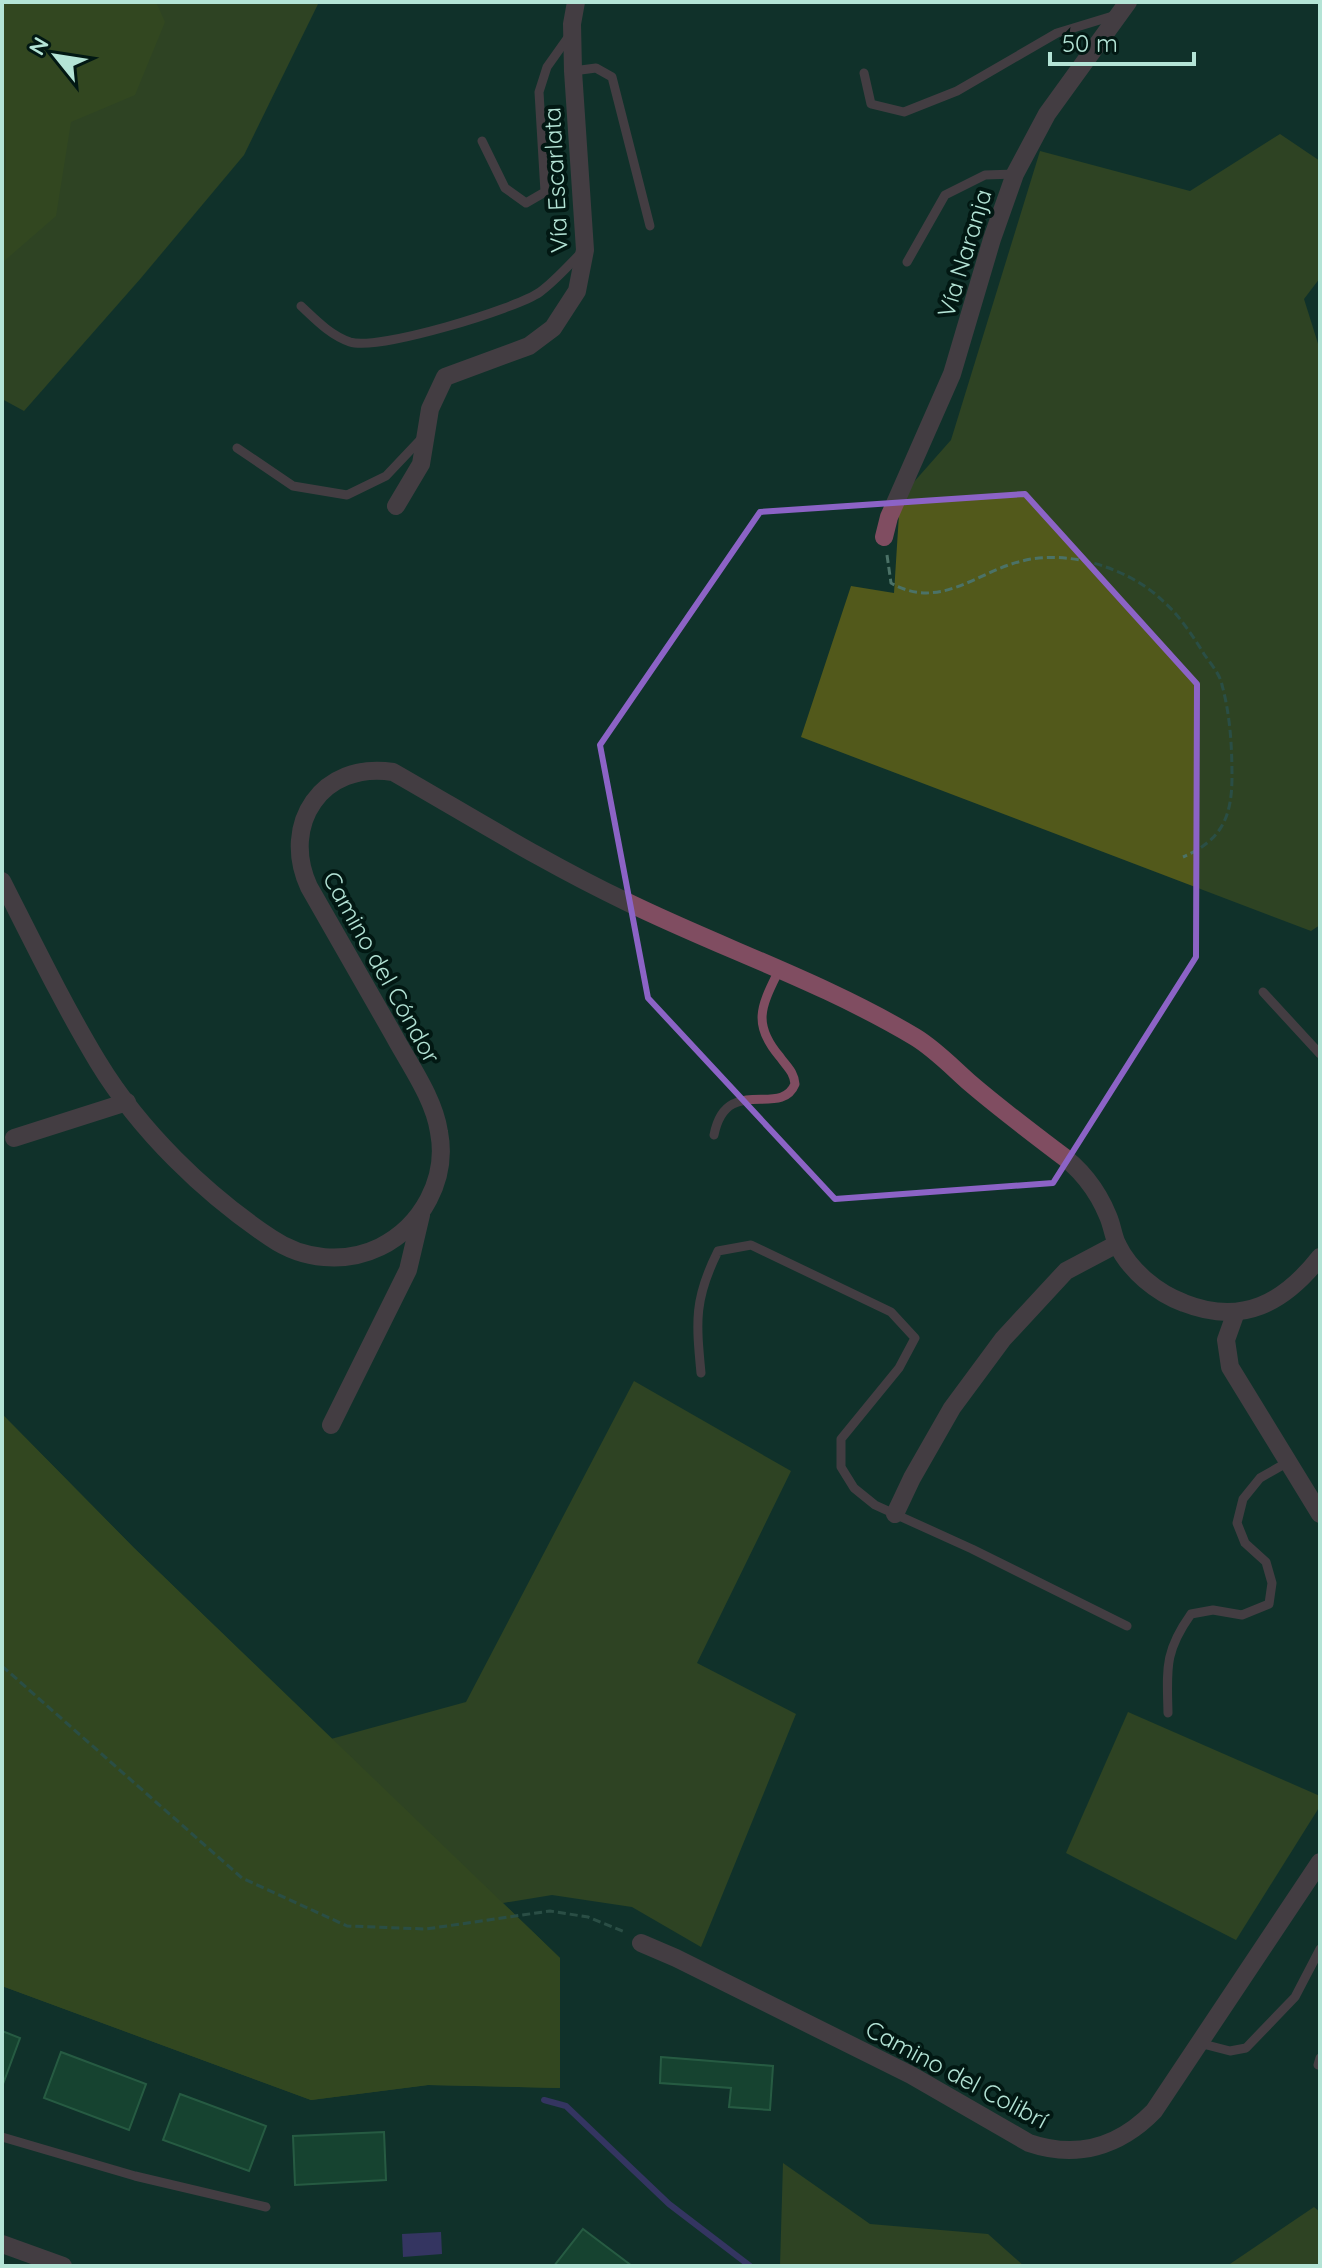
<svg xmlns="http://www.w3.org/2000/svg" width="1322" height="2268" viewBox="0 0 1322 2268" font-family="Quicksand,sans-serif">
<style>
.green{fill:#52591b}
.forest{fill:#5b6316}
.water{fill:#5f3aa4}
.lines{fill:none;stroke-linecap:round;stroke-linejoin:round}
.stream{stroke:#5f3aa4;stroke-width:6}
.building{fill:#1d5938;stroke:#428f61;stroke-width:2}
.path{stroke:#4b7267;stroke-width:3;stroke-dasharray:8 4;stroke-linecap:butt}
.lane{stroke:#804d61;stroke-width:9}
.street{stroke:#804d61;stroke-width:18}
.marked{fill:none;stroke:#8c63c6;stroke-width:6;stroke-linejoin:round}
.labels{text-anchor:middle;dominant-baseline:central;stroke-width:8;stroke-linejoin:round;paint-order:stroke}
.street-label{font-size:24px;fill:#b4e4d6;stroke:#021813}
</style>
<rect width="100%" height="100%" fill="#10322a"/>
<g class="green">
<path d="M2 2H319L244 155 141 278 24 411 2 399Z"/>
<path d="M1280 134 1320 161V278L1304 299 1320 350V925L1311 931 801 737 851 586 894 593 899 514 913 483 951 440 1040 151 1190 191Z"/>
<path d="M634 1381 791 1471 697 1663 796 1714 701 1947 632 1907 552 1895 503 1903 560 1958V2088L428 2085 311 2100 2 1986V1414L134 1548 331 1739 466 1702Z"/>
<path d="M1128 1712 1320 1796V1806L1236 1940 1066 1853Z"/>
<path d="M783 2163 870 2224 988 2234 1024 2266H780Z"/>
<path d="M1314 2207 1320 2212V2266H1227Z"/>
</g>
<g class="forest">
<path d="M2 2H156L165 22 135 95 71 122 56 216 3 262 6 161Z"/>
<path d="M2 1414 134 1548 560 1958V2088L428 2085 311 2100 2 1986Z"/>
</g>
<path class="water" d="M441 2232 442 2254 403 2257 402 2234Z"/>
<g class="lines">
<path class="stream" d="M544 2100 566 2106 669 2204 750 2266"/>
</g>
<g class="building">
<path d="M2 2031 20 2038 3 2084 2 2083Z"/>
<path d="M61 2052 146 2084 129 2130 44 2098Z"/>
<path d="M661 2057 773 2066 770 2110 729 2107 731 2088 660 2083Z"/>
<path d="M180 2094 266 2126 249 2171 163 2140Z"/>
<path d="M384 2132 386 2180 295 2185 293 2136Z"/>
<path d="M583 2229 632 2266H554Z"/>
</g>
<g class="lines">
<g class="path">
<path d="M887 555 891 583C940 611 976 572 1022 561 1068 549 1129 568 1163 601 1179 615 1193 636 1204 654 1210 663 1220 674 1222 685 1230 714 1232 746 1232 776 1232 817 1222 840 1183 857"/>
<path d="M2 1666 242 1878 347 1926 426 1929 550 1911 588 1917 625 1932"/>
</g>
<g class="lane">
<path d="M573 71 596 68 612 77 650 226"/>
<path d="M864 73 871 104 904 112 957 91 1057 33 1116 15"/>
<path d="M482 141 505 188 526 203 545 192 539 92 547 67 569 36"/>
<path d="M907 262 945 195 985 175 1015 174"/>
<path d="M301 306C316 320 330 335 350 342 378 351 516 309 540 292 555 281 568 266 581 253"/>
<path d="M237 448 293 486 347 495 386 476 421 439"/>
<path d="M1263 992 1320 1054"/>
<path d="M714 1135C726 1073 781 1119 795 1084 794 1072 787 1067 780 1057 751 1023 762 1005 779 970"/>
<path d="M701 1373C696 1321 694 1299 718 1251L751 1245 891 1312 915 1338 899 1368 841 1439V1467L854 1488 875 1505 972 1549 1127 1626"/>
<path d="M1168 1713C1167 1669 1164 1652 1191 1614L1213 1610 1242 1615 1269 1604 1272 1583 1266 1562 1245 1543 1237 1523 1243 1499 1260 1478 1288 1462"/>
<path d="M1199 2043 1230 2051 1246 2048 1295 1997 1320 1949"/>
<path d="M1318 2065 1320 2058"/>
<path d="M2 2137 135 2176 266 2207"/>
</g>
<g class="street">
<path d="M396 506 421 464 430 409 445 377 529 346 553 328 577 291 585 250 573 71 572 24 576 2"/>
<path d="M884 537 889 517 952 374 992 239 1015 174 1047 114 1128 2"/>
<path d="M2 881C33 942 63 1004 98 1062 140 1131 205 1194 271 1238 303 1260 345 1264 380 1247 422 1226 448 1179 439 1132 434 1098 409 1064 393 1034 365 985 337 936 309 887 280 824 322 761 393 772 470 816 545 863 625 901 721 948 823 982 915 1037 935 1049 953 1068 970 1083 998 1107 1027 1129 1056 1151 1079 1167 1097 1189 1108 1216 1112 1225 1113 1235 1117 1244 1130 1271 1157 1293 1184 1303 1242 1326 1284 1303 1320 1257"/>
<path d="M14 1138 127 1102"/>
<path d="M1236 1312 1226 1340 1230 1367 1320 1514"/>
<path d="M331 1425 408 1270 421 1215"/>
<path d="M895 1514 912 1478 952 1408 1003 1339 1066 1271 1117 1244"/>
<path d="M641 1943 676 1958 911 2075 1029 2143C1076 2159 1119 2147 1154 2111L1320 1862"/>
<path d="M2 2244 63 2266"/>
</g>
</g>
<path d="M0 0H1322V2268H0ZM1025 494 1197 684 1196 957 1053 1183 835 1199 648 998 600 745 760 512Z" fill="#10322a" fill-opacity=".55" fill-rule="evenodd"/>
<path class="marked" d="M1025 494 1197 684 1196 957 1053 1183 835 1199 648 998 600 745 760 512Z"/>
<g class="labels">
<g class="street-label">
<text transform="translate(555 180) rotate(-93)">Vía Escarlata</text>
<text transform="translate(964 253) rotate(-73)">Vía Naranja</text>
<text transform="translate(382 967) rotate(61)">Camino del Cóndor</text>
<text transform="translate(957 2074) rotate(28)">Camino del Colibrí</text>
</g>
</g>
<rect width="1322" height="2268" fill="none" stroke="#b4e4d6" stroke-width="8"/>
<g transform="translate(56 56) rotate(300)" stroke="#021813" stroke-width="6" paint-order="stroke">
<path d="M0-6L14 30L0 20L-14 30Z" fill="#b4e4d6"/>
<text y="-12" font-size="22" font-weight="bold" text-anchor="middle" fill="#b4e4d6">N</text>
</g>
<path d="M1050 52v12h144v-12" fill="none" stroke="#b4e4d6" stroke-width="4"/>
<text x="1062" y="52" font-size="24" fill="#b4e4d6" stroke="#021813" stroke-width="6" paint-order="stroke">50 m</text>
</svg>
